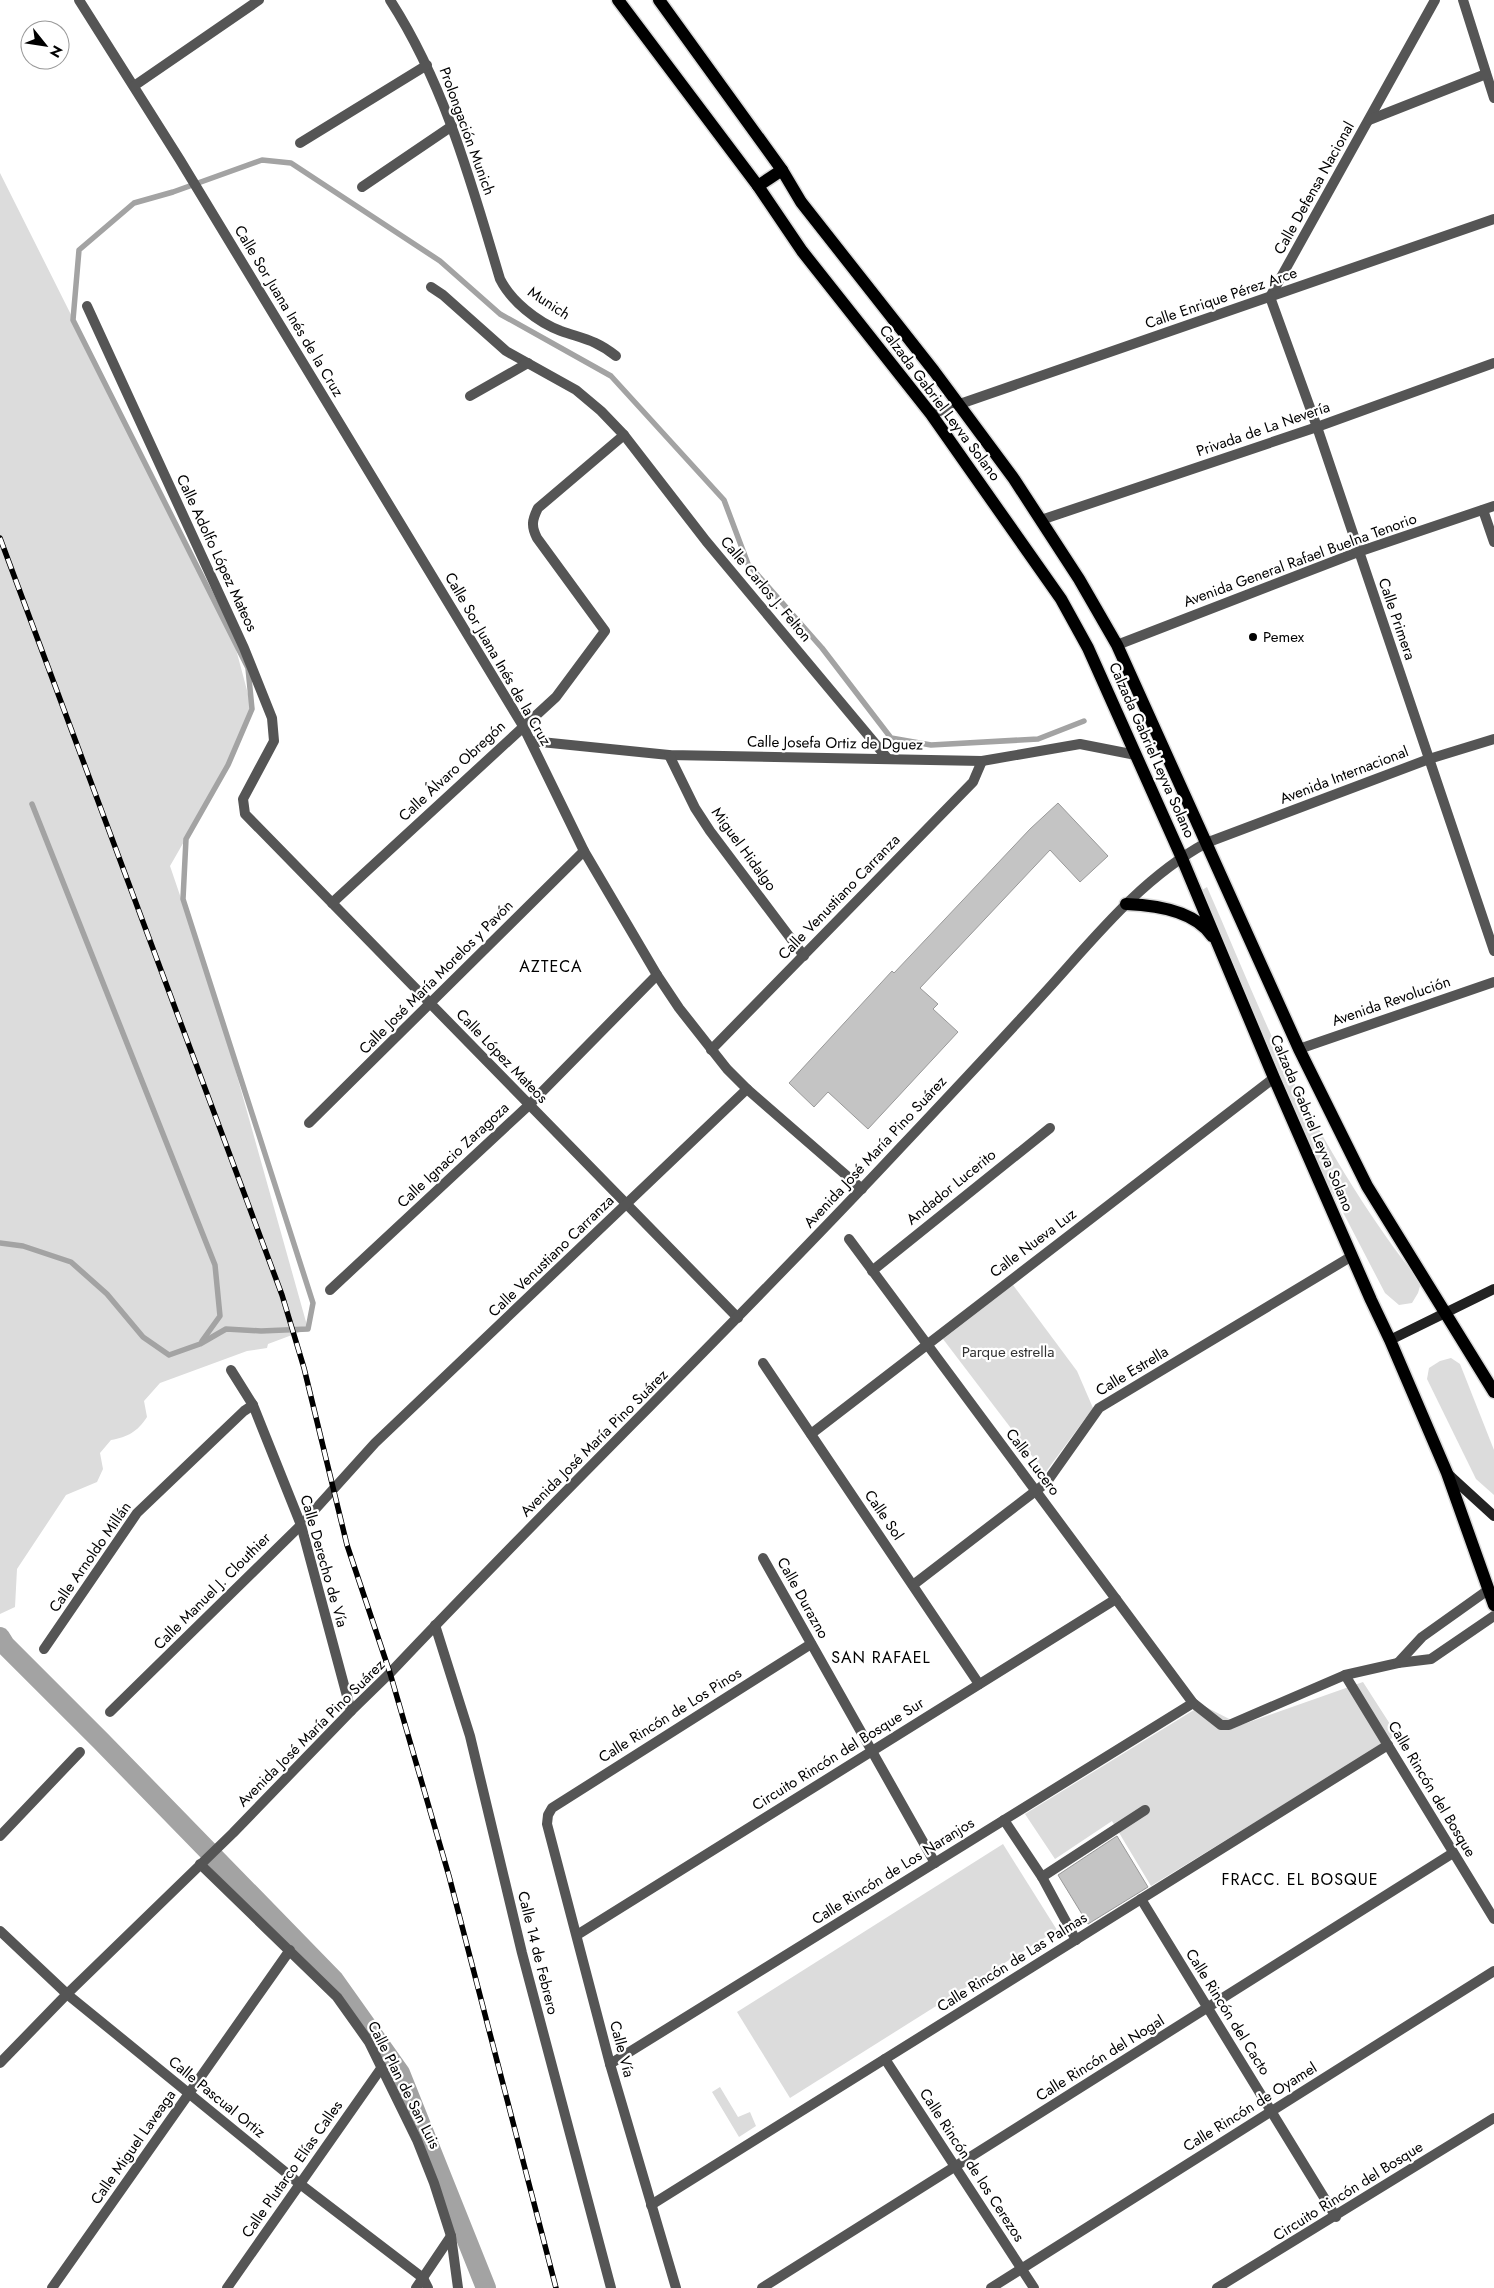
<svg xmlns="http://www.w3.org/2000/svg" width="1494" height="2288" viewBox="0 0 1494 2288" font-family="Jost,sans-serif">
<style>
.green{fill:#dcdcdc}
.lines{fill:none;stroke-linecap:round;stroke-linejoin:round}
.stream{stroke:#a3a3a3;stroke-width:5.5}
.canal{stroke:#a3a3a3;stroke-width:20}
.building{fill:#c4c4c4;stroke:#999}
.primary-casing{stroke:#dbdbdb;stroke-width:15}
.minor{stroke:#555;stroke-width:10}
.tertiary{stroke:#555;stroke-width:10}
.secondary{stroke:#222;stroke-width:10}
.primary{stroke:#000;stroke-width:12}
.rail-casing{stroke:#000;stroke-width:5.5}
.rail{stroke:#fff;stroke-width:4;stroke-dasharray:11;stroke-linecap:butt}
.poi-dot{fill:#000;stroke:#fff;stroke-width:2}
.labels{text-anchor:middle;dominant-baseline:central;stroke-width:4.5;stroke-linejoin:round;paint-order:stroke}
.street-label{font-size:15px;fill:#000;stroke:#fff}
.poi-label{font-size:15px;fill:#000;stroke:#fff;text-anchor:start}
.park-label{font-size:15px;fill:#333;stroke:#fff}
.neighbourhood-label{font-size:16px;letter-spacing:1px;fill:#000;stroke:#fff}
</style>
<rect width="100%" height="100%" fill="#fff"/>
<g class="green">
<path d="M0 173 233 638 252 709 228 765 170 866 216 1001 308 1329 268 1344 267 1348 247 1351 160 1383 144 1401 147 1417C137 1432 128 1437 111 1440L100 1453 103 1469 97 1482 66 1495 17 1569 15 1607 0 1614Z"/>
<path d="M1207 887C1234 948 1259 1011 1288 1071 1324 1143 1371 1221 1421 1283L1418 1293 1412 1303 1399 1305 1385 1293 1322 1172 1202 890Z"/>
<path d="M1013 1285 1077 1371 1093 1408 1045 1473 943 1339Z"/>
<path d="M1451 1358 1460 1364 1494 1450V1495L1476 1479 1427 1379 1429 1368 1440 1361Z"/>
<path d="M1363 1682 1397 1735 1151 1886 1112 1821 1055 1859 1025 1814 1202 1705 1241 1725Z"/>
<path d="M1003 1844 1057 1930 790 2098 737 2012Z"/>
<path d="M720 2087 738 2117 750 2112 756 2126 739 2137 712 2092Z"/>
</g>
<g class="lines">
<g class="stream">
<path d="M32 804 215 1265 220 1316 202 1341"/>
<path d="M0 1243 23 1246 71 1262 107 1294 143 1337 169 1355 200 1344 226 1329 261 1331 308 1329 313 1303 183 899 186 839 228 765 252 709 248 668 73 320 79 250 134 203 173 192 262 160 291 163 440 261 500 314 611 376 724 500 748 564 822 648 891 738 931 745 1038 739 1084 721"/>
</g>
<path class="canal" d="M0 1637 5 1645 101 1741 334 1980 400 2073 486 2288"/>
</g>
<g class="building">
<path d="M1058 803 1108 856 1080 882 1050 850 920 988 938 1004 933 1009 958 1032 868 1129 828 1092 814 1107 789 1083 892 971 894 973 1030 829Z"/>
<path d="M1117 1836 1148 1887 1088 1924 1058 1875Z"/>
</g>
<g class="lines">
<defs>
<g id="primary">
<path d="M618 0 758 186 802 251 931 414 1061 599 1088 648 1181 856 1274 1078 1371 1300 1390 1340 1447 1473 1494 1605"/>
<path d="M659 0 782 170 801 202 934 371 1014 479 1079 579 1117 645 1299 1049 1367 1186 1494 1392"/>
<path d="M758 186 782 170"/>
<path d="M1126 904C1155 905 1194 910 1212 936"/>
</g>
</defs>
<use href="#primary" class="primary-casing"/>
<g class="minor">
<path d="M79 0 180 160 523 726 584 851 657 975 679 1008 727 1069 747 1089 862 1189"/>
<path d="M390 0C445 85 471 182 500 279 511 301 537 322 561 331 584 339 596 340 616 356"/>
<path d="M1435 0 1270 297 1317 427 1494 951"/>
<path d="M1463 0 1494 98"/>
<path d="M134 86 259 0"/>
<path d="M1369 120 1486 74"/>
<path d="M300 143 427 65"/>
<path d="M362 187 452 126"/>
<path d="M431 287 443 295 506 351 576 390 601 411 624 435 706 541 888 759"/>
<path d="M87 306 244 648 272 718 274 741 243 799 245 814 738 1318"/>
<path d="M470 396 528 363"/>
<path d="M931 414 1494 219"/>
<path d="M1483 510 1494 542"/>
<path d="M1041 520 1317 427 1494 363"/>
<path d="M1117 645 1358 552 1494 506"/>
<path d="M531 741 669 755 982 761 1080 744 1136 755"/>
<path d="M669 755 695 808 710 831 804 956"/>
<path d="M332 903 556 697 605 631 537 538C531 526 532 520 538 508L624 435"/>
<path d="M1299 1049 1494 982"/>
<path d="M711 1050 973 782 982 761"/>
<path d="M309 1123 584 851"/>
<path d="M849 1239 1193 1703 1221 1725H1229L1345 1675 1398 1663 1431 1659 1494 1616"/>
<path d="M872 1271 1050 1128"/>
<path d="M330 1290 529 1105 657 975"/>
<path d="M763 1363 979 1684"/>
<path d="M231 1370 253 1405 301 1525 351 1711"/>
<path d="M811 1434 1274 1078"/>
<path d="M763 1558 935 1863"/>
<path d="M913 1585 1046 1483 1099 1408 1352 1256"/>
<path d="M435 1625 470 1736 522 1953 611 2288"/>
<path d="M44 1649 137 1513 244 1411 253 1405"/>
<path d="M1398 1663 1422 1637 1488 1590"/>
<path d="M1345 1675 1494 1919"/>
<path d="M110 1712 301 1525 375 1443 747 1089"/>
<path d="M1004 1820 1042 1877 1076 1940"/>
<path d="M0 1836 80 1752"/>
<path d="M200 1864 337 1997 369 2042 417 2140 434 2183 451 2236 458 2288"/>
<path d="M1042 1877 1145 1810"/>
<path d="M1141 1899 1336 2217"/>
<path d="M0 1931 67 1994 300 2184 423 2278 428 2288"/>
<path d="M577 1935 1116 1599"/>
<path d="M885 2059 1034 2288"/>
<path d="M610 2064 1193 1703"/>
<path d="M651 2205 1388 1745"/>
<path d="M52 2288 290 1950"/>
<path d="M227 2288 382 2067"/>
<path d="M416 2288 451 2236"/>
<path d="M676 2288 610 2064 547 1824 548 1815 552 1808 811 1644"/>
<path d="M762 2288 1453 1853"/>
<path d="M991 2288 1494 1971"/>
<path d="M1217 2288 1494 2118"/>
</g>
<path class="tertiary" d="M0 2063 67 1994 233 1833 351 1711 390 1673C557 1496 734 1326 900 1148 950 1095 999 1043 1048 989 1096 936 1142 878 1206 843L1429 759 1494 739"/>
<g class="secondary">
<path d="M1390 1340 1494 1289"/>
<path d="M1448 1474 1494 1516"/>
</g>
<use href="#primary" class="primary"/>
<defs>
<path id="rail" d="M0 538 282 1295 304 1368 347 1545 390 1673 449 1876 556 2288"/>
</defs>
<use href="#rail" class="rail-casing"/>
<use href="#rail" class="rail"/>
</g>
<circle class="poi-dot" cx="1253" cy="637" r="5"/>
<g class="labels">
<g class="street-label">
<text transform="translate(467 131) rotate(70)">Prolongación Munich</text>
<text transform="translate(1314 188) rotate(-61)">Calle Defensa Nacional</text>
<text transform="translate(1221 298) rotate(-19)">Calle Enrique Pérez Arce</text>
<text transform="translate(549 303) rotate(33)">Munich</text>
<text transform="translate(289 311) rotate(59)">Calle Sor Juana Inés de la Cruz</text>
<text transform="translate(940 403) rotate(53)">Calzada Gabriel Leyva Solano</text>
<text transform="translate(1263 429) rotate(-19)">Privada de La Nevería</text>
<text transform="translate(217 553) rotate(65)">Calle Adolfo López Mateos</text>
<text transform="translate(1300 560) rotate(-20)">Avenida General Rafael Buelna Tenorio</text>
<text transform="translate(766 589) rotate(50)">Calle Carlos J. Felton</text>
<text transform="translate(1397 619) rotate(71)">Calle Primera</text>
<text transform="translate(498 659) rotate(60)">Calle Sor Juana Inés de la Cruz</text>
<text transform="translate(835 743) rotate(1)">Calle Josefa Ortiz de Dguez</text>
<text transform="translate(1152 750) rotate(66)">Calzada Gabriel Leyva Solano</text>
<text transform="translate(452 771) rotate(-43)">Calle Álvaro Obregón</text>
<text transform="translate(1344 775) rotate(-21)">Avenida Internacional</text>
<text transform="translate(744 849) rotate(54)">Miguel Hidalgo</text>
<text transform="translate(839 897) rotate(-46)">Calle Venustiano Carranza</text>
<text transform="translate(436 977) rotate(-45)">Calle José María Morelos y Pavón</text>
<text transform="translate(1391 1001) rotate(-19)">Avenida Revolución</text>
<text transform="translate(502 1056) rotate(46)">Calle López Mateos</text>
<text transform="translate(1312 1123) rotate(67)">Calzada Gabriel Leyva Solano</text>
<text transform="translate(875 1152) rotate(-47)">Avenida José María Pino Suárez</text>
<text transform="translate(453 1155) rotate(-43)">Calle Ignacio Zaragoza</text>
<text transform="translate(951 1187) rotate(-39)">Andador Lucerito</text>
<text transform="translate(1033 1243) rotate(-37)">Calle Nueva Luz</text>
<text transform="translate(551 1256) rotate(-44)">Calle Venustiano Carranza</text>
<text transform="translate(1132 1371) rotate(-31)">Calle Estrella</text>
<text transform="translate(594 1443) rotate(-45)">Avenida José María Pino Suárez</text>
<text transform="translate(1033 1462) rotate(53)">Calle Lucero</text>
<text transform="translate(884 1515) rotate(56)">Calle Sol</text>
<text transform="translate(90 1557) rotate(-55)">Calle Arnoldo Millán</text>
<text transform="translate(324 1561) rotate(74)">Calle Derecho de Vía</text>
<text transform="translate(212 1591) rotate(-45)">Calle Manuel J. Clouthier</text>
<text transform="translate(803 1598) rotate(61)">Calle Durazno</text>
<text transform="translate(670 1715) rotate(-32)">Calle Rincón de Los Pinos</text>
<text transform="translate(311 1733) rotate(-45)">Avenida José María Pino Suárez</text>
<text transform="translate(838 1754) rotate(-32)">Circuito Rincón del Bosque Sur</text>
<text transform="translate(1432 1789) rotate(59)">Calle Rincón del Bosque</text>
<text transform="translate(893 1871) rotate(-32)">Calle Rincón de Los Naranjos</text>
<text transform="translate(538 1953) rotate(76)">Calle 14 de Febrero</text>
<text transform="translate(1012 1962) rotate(-32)">Calle Rincón de Las Palmas</text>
<text transform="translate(1228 2012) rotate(58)">Calle Rincón del Cacto</text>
<text transform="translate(622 2049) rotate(75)">Calle Vía</text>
<text transform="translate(1100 2058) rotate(-32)">Calle Rincón del Nogal</text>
<text transform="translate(404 2085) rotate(63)">Calle Plan de San Luis</text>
<text transform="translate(217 2097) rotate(39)">Calle Pascual Ortiz</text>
<text transform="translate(1250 2107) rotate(-32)">Calle Rincón de Oyamel</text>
<text transform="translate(133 2147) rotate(-55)">Calle Miguel Laveaga</text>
<text transform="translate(972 2165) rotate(57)">Calle Rincón de los Cerezos</text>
<text transform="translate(292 2169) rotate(-55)">Calle Plutarco Elías Calles</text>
<text transform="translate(1348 2191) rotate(-32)">Circuito Rincón del Bosque</text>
</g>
<g class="poi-label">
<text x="1263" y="637">Pemex</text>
</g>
<g class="park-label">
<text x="1008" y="1352">Parque estrella</text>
</g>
<g class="neighbourhood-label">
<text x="551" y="966">AZTECA</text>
<text x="881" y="1657">SAN RAFAEL</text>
<text x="1300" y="1879">FRACC. EL BOSQUE</text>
</g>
</g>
<g transform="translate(45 45) rotate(120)"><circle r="24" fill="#ffffff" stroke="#999999"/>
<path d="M0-4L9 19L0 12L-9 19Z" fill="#000000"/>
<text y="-8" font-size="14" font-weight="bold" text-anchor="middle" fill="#000000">N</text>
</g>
</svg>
